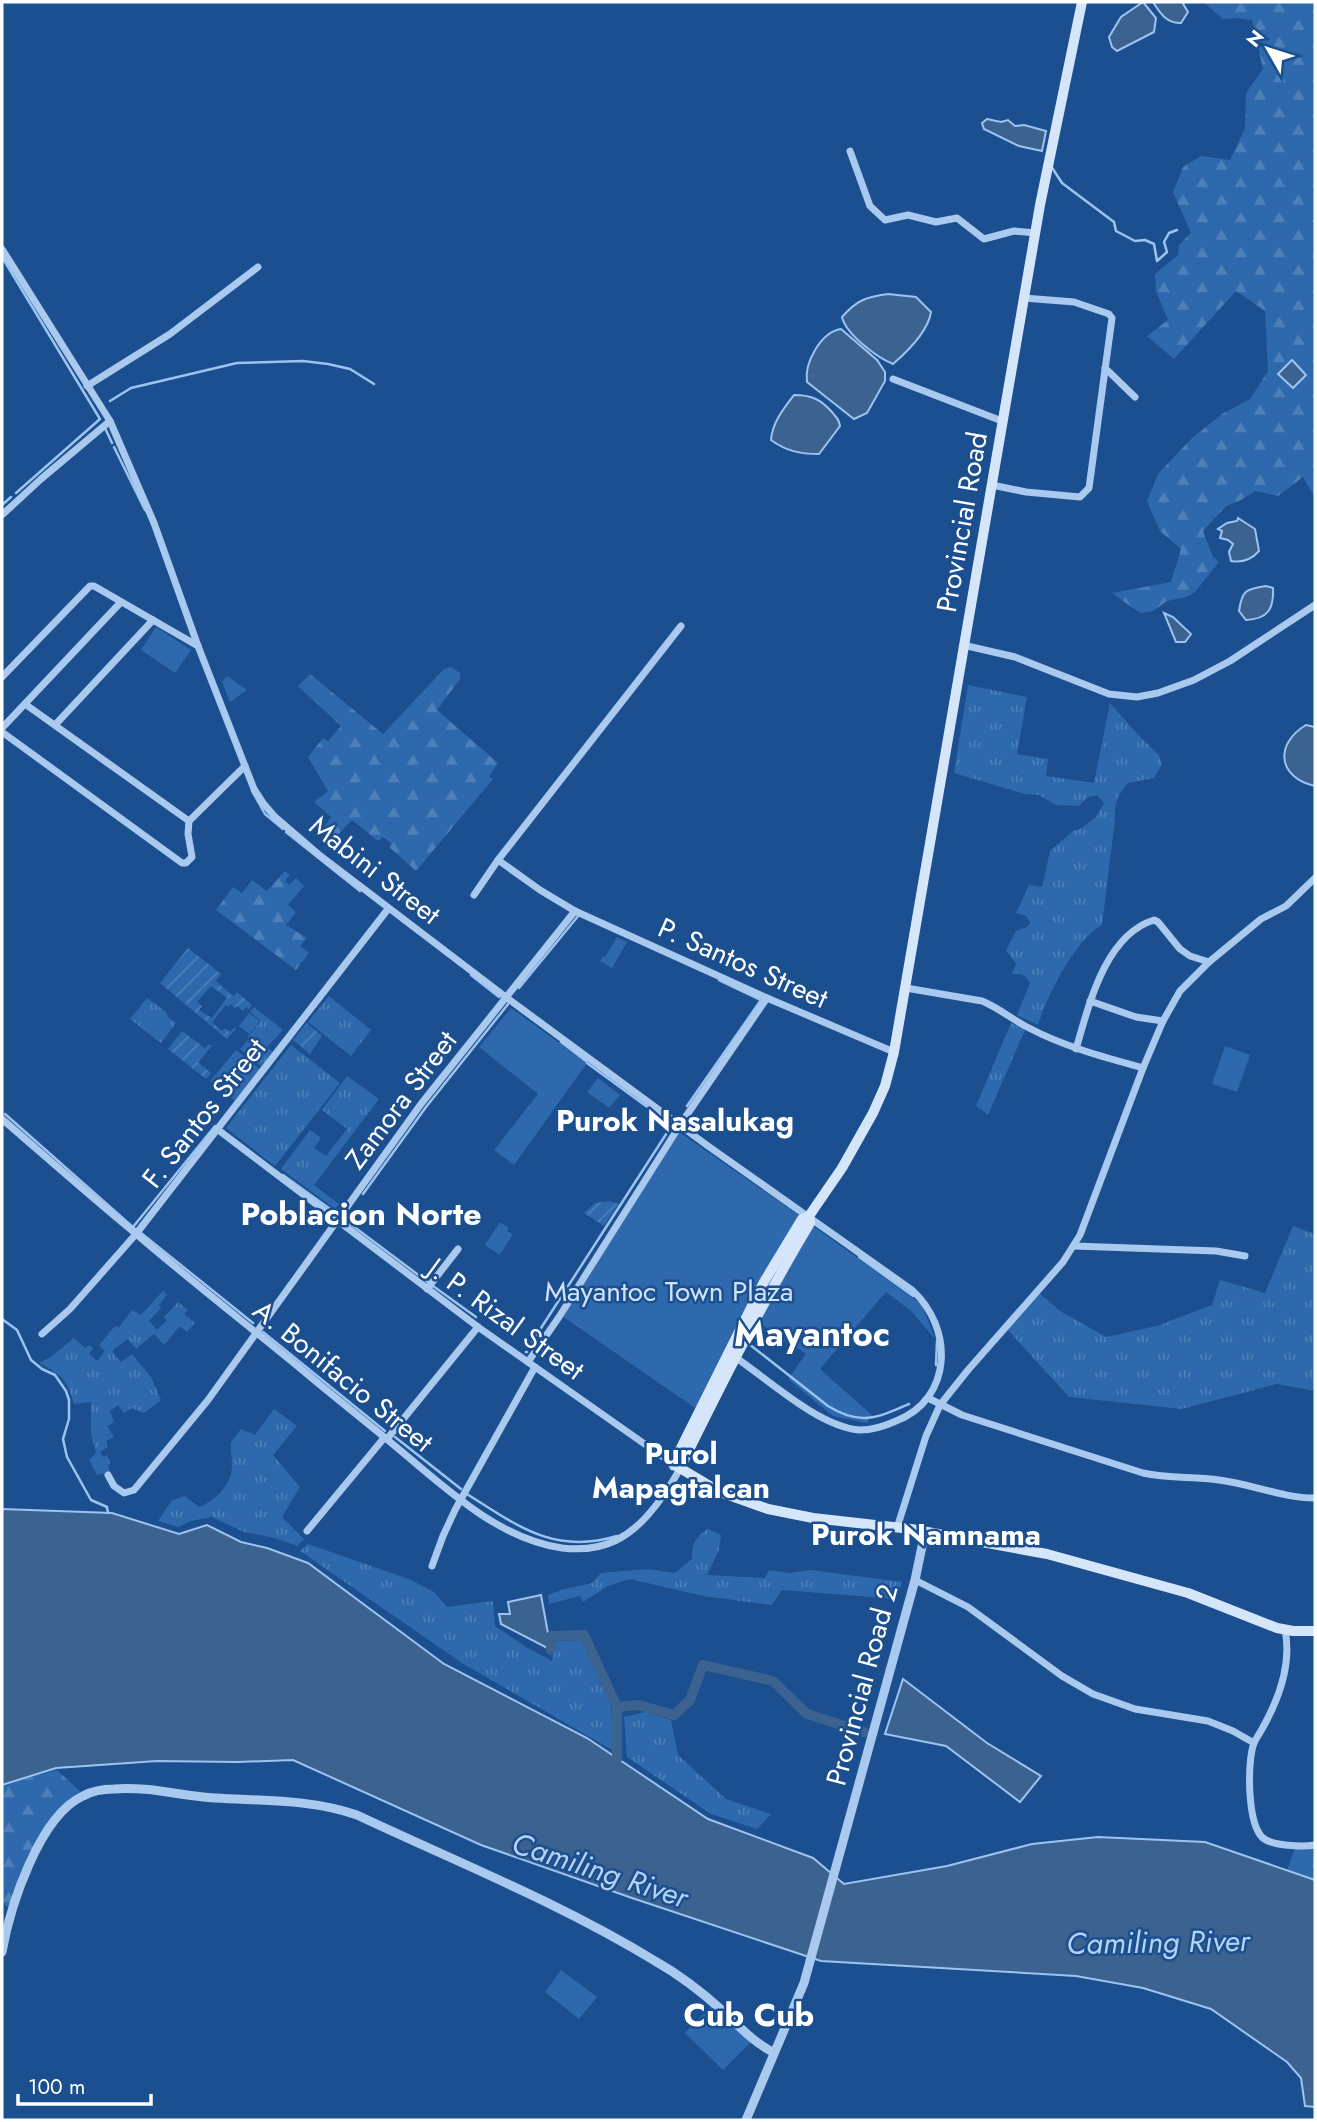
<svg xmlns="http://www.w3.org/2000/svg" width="1317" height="2122" viewBox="0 0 1317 2122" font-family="Jost,sans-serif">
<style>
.grass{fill:url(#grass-tufts)}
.forest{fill:url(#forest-firs)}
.park{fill:#2e69ad}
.garden{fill:url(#garden-furrows);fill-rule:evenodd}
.water{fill:#3c6290;stroke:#9cc4f0;stroke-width:2}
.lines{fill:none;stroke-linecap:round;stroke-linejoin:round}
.stream{stroke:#9cc4f0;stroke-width:2.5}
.canal{stroke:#3c6290;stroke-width:10}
.minor{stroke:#a9c9ee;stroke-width:7}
.tertiary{stroke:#a9c9ee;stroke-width:9}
.secondary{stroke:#d6e6fa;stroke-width:10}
.labels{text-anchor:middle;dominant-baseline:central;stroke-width:5;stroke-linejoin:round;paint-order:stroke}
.street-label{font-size:28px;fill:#fff;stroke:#1b4f8f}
.park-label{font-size:28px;fill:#cfe3fa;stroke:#1b4f8f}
.neighbourhood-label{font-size:30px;font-weight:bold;fill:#fff;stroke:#1b4f8f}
.water-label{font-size:30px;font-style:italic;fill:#b5d3f5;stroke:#1b4f8f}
.quarter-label{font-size:32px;font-weight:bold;fill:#fff;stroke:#1b4f8f}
.district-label{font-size:35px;font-weight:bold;fill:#fff;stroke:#1b4f8f}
</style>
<defs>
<pattern id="grass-tufts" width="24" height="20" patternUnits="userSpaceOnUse" patternTransform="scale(1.75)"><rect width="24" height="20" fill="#2e69ad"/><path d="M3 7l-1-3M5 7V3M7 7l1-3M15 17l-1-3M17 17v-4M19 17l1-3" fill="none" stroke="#4d80b9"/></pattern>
<pattern id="forest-firs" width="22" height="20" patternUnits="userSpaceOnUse" patternTransform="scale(1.75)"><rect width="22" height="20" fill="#2e69ad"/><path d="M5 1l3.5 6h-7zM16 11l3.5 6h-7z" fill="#4d80b9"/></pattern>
<pattern id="garden-furrows" width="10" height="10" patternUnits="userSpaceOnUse" patternTransform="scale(1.75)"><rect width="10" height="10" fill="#2e69ad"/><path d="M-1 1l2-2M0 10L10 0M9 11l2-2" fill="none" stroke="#4d80b9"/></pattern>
</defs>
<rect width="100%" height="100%" fill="#1b4f8f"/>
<g class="grass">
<path d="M968 685 1027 697 1017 754 1048 759 1046 776 1094 783 1110 703 1139 736 1159 755 1162 764 1154 778 1128 783C1117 796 1114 803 1115 820L1102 925C1076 939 1046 997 1038 1025L1017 1015 1030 983C1024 973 1021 974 1012 974L1016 964 1006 950 1016 931 1027 927 1030 923 1026 916 1016 913 1029 885 1042 887 1050 851 1073 831 1080 829 1096 817 1104 803 1098 796C1089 795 1085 800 1079 806L1056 805 1039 795 1025 794 954 773Z"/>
<path d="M329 996 371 1030 351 1056 308 1022Z"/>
<path d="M147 998 165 1011 168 1017 176 1023 161 1043 130 1019Z"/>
<path d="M254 1007 283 1030 267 1047 274 1053 262 1067 240 1049 250 1038 248 1036 261 1021 250 1012Z"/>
<path d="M1011 1023 1025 1030 988 1115 976 1106Z"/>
<path d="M291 1045 340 1083 275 1166 226 1128Z"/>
<path d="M347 1076 379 1099 314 1185 339 1204 335 1209 281 1169 310 1130 321 1138 314 1148 326 1156 347 1129 322 1110Z"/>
<path d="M1293 1226 1315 1234V1391L1277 1384 1182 1409 1069 1397 1005 1327 1037 1291 1060 1311 1106 1337 1157 1326 1212 1305 1220 1280 1265 1293Z"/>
<path d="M163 1291 167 1295 159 1305 161 1308 149 1321 157 1330 167 1320 164 1317 178 1302 188 1310 184 1314 195 1323 187 1332 180 1326 164 1345 154 1334 136 1349 128 1339 113 1350V1353L121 1362 132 1354 151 1377 161 1400 144 1413 132 1408 124 1413 118 1405 110 1411 114 1422 107 1426 114 1437 106 1441 108 1447 100 1452 103 1457 107 1455 110 1463 108 1465 110 1472 97 1475 89 1460 96 1453 91 1434V1402L74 1404C67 1379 62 1375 39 1363L52 1356 74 1338 85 1348 89 1345 93 1348 89 1354 97 1361 105 1351 99 1345 115 1326 119 1327 132 1310 141 1315Z"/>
<path d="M274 1409 297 1426 273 1455 300 1487 282 1517 304 1539 297 1546 275 1538 244 1532 212 1517 191 1521 178 1527 158 1521 172 1500 185 1496 199 1507C216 1500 233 1484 232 1464 232 1456 230 1450 231 1442L241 1429 255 1435Z"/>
<path d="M708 1529 721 1535 719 1550 707 1575 765 1578 769 1570 790 1573 810 1570 902 1582 897 1599 782 1590 772 1605 703 1596 630 1579 608 1586 583 1602 580 1596 549 1604 548 1595 561 1590 592 1583 601 1573 647 1569 675 1573 692 1559C692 1544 695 1537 708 1529Z"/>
<path d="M308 1544 409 1579 434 1592 447 1607 493 1601 495 1626 526 1647 552 1661 555 1641 581 1640 611 1706 614 1751 462 1663 300 1551Z"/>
<path d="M645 1712 671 1720 678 1755 726 1799 771 1814 757 1829 711 1814 627 1757 624 1717Z"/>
</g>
<g class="forest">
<path d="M1203 2H1315V498L1303 477 1278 496 1255 491 1241 500 1226 506 1203 531 1213 557 1219 562 1195 592 1186 597 1167 601 1153 611 1140 613 1112 593 1171 582 1181 549 1160 531 1147 501 1158 474 1191 439 1222 414 1250 399 1268 371 1265 311 1236 291 1174 359 1147 336 1168 320 1156 291 1155 274 1178 255 1179 245 1191 233 1173 192 1183 167 1201 156 1230 160 1245 128 1246 93 1263 69 1252 20 1236 18 1223 19Z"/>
<path d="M451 667 460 673V679L437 710 498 763 489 776 493 779 416 871 389 847 391 843 383 837 378 841 352 820 332 841 321 832 331 817 314 802 328 791 308 757 323 738 328 741 341 726 298 686 310 674 383 734 444 669Z"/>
<path d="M285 871 290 875 285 881 289 885 296 878 304 886 288 905 296 912 286 925 307 938 300 946 309 953 296 970 216 910 233 887 242 893 252 880 267 891Z"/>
<path d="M57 1770 84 1795 56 1817 10 1909 2 1902V1785Z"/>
<path d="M1315 1844V1880L1287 1870 1295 1848Z"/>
</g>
<g class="park">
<path d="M156 627 191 650 175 673 141 650Z"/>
<path d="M227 676 247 690 230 702 222 682Z"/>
<path d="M617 937 627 942 612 968 600 961 603 956 605 957Z"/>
<path d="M511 1008 587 1063 514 1165 494 1150 538 1094 479 1047Z"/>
<path d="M249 1013 260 1021 249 1034 239 1026Z"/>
<path d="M1225 1046 1250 1055 1237 1092 1212 1084Z"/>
<path d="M236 1050 260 1069 235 1101 210 1081Z"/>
<path d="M598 1078 620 1095 609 1108 587 1092Z"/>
<path d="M679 1132 800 1216 698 1410 562 1316Z"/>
<path d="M500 1222 509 1228 507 1231 513 1234 500 1255 485 1245Z"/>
<path d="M812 1225 922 1305 935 1339 911 1311 886 1292 820 1369 872 1415 867 1423 833 1416 788 1379 806 1354 759 1323Z"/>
<path d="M561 1970 597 1997 579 2019 545 1992Z"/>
<path d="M712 2005 751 2042 723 2070 685 2033Z"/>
</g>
<g class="garden">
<path d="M188 948 221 974 216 981 233 996 237 992 252 1005 249 1009 246 1007 243 1011 237 1006 235 1008 231 1004 228 1007 226 1005 212 1022 222 1031 225 1028 230 1032 234 1028 236 1029 227 1039 160 983ZM211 986 227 998 212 1018 199 1010 202 1006 197 1002Z"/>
<path d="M307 1023 322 1036 310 1054 293 1040Z"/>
<path d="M182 1031 205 1048 209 1044 212 1046 198 1062 211 1073 206 1079 168 1049Z"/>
<path d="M610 1201 619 1204 604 1226 584 1213 595 1203Z"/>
</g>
<g class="water">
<path d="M1143 2 1156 18 1154 32 1117 51 1112 47 1109 37 1121 17Z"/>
<path d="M1153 2H1182L1188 12 1181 23C1166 23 1160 13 1153 2Z"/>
<path d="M987 119 1001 122 1008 120 1015 126 1024 125 1046 131 1042 151 1019 146 984 129 982 123Z"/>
<path d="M888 294 916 297 931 312C928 332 908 351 893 364 876 357 846 334 842 317 857 300 866 297 888 294Z"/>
<path d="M841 329 877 360 885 372V381L867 413 854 419 807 382C804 363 821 332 841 329Z"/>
<path d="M1292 360 1306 375 1293 388 1278 374Z"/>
<path d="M794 395C811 395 820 399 831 411 836 417 839 419 840 426L819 454C800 454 786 451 771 440 772 423 784 408 794 395Z"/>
<path d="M1238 518 1255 529 1259 551C1251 560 1242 563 1231 561L1229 552 1233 544 1228 540 1220 538 1222 531 1218 529 1227 523 1237 521Z"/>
<path d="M1266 586 1273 588C1274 609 1268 619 1246 620L1239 611C1242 590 1246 589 1266 586Z"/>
<path d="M1164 613 1173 617 1191 634 1185 642H1176Z"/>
<path d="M1306 725 1315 727V786C1278 778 1274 744 1306 725Z"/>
<path d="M2 1509 112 1513 179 1534 207 1525 241 1542 267 1548 308 1563 444 1664 587 1738 708 1819 813 1858 844 1884 947 1866 1032 1844 1098 1837 1205 1842 1315 1880V2107L1305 2106 1301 2078 1287 2062 1211 2009 1143 1988 1076 1976 821 1961 632 1898 481 1845 293 1760 238 1762 157 1761 56 1768 2 1785Z"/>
<path d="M541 1595 551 1650 501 1624 499 1614H510L508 1602Z"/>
<path d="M903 1679 987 1743 1041 1776 1020 1802 946 1746 885 1734Z"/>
</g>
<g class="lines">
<g class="stream">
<path d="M1051 166 1062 183 1114 222 1116 231 1135 241 1145 240 1154 244 1157 261 1167 252 1164 242 1169 233 1177 230"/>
<path d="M2 257 100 419 16 493"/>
<path d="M110 401 131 388 237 363 303 361 328 364 350 369 374 384"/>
<path d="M105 428 112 443"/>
<path d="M114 447 145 510"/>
<path d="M2 505 11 497"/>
<path d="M252 791 265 814 283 829"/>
<path d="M286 832 360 891"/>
<path d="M471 975 499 997"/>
<path d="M519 988 579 915"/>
<path d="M561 1042 586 1061"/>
<path d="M687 1106 761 1000 719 980"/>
<path d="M5 1114 135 1229"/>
<path d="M283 1175 337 1214"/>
<path d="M363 1194 426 1107 509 1003"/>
<path d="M341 1217 429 1283"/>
<path d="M133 1227 215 1126"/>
<path d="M141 1233 253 1323"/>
<path d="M859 1257 913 1296"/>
<path d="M433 1286 476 1317"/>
<path d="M2 1319 17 1330 31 1360 42 1369 55 1375 66 1391 69 1400V1419L63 1439 67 1457 91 1500 107 1507 108 1513"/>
<path d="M263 1332 385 1431"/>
<path d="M532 1342 672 1125 587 1063"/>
<path d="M749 1344 828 1406C860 1426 877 1418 909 1404"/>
<path d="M526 1352H527"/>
<path d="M936 1365 937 1341"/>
<path d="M395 1437 461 1489"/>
<path d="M467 1494C518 1526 554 1555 617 1536"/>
</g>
<g class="canal">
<path d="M551 1650V1636L584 1635 617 1707"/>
<path d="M617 1759V1707L639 1705 674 1715 690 1700 703 1665 773 1681 807 1714 864 1732"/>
</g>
<g class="minor">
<path d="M850 151 870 206 885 220 908 215 936 222 957 218 984 239 1014 231 1036 233"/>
<path d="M2 249 110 421 154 523 198 646 254 789 263 803 275 817 318 854 507 998 708 1146 912 1290C954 1328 953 1399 896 1421 885 1426 872 1430 860 1430 818 1427 767 1378 732 1355"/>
<path d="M1105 368 1135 397"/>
<path d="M893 379 1002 421"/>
<path d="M87 386 170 334 258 267"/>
<path d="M992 485 1026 492 1080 497 1089 488 1112 318 1109 314 1074 302 1024 298"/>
<path d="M2 515 41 479 110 421"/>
<path d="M963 645 1015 657 1109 694 1137 697 1158 693 1194 680 1230 661 1315 605"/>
<path d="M2 677 90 586H94L198 646"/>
<path d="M25 704 189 821"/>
<path d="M55 725 153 620"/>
<path d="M2 728 121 602"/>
<path d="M2 732 182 863H186L192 857 188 834 189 821 245 766"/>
<path d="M498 860 540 890 575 911 767 998 894 1052"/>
<path d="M474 895 498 860 681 626"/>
<path d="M1090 1001 1136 1017 1163 1021"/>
<path d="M1076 1049C1089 1005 1105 935 1154 920L1158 922 1180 949 1190 956 1209 962"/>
<path d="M1143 1068 1163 1021 1180 991 1209 962 1261 919 1286 906 1315 878"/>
<path d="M2 1119C46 1157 90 1196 135 1233 191 1281 250 1327 307 1374 338 1400 370 1425 401 1451 448 1490 499 1539 562 1548 605 1553 632 1537 657 1504 666 1492 674 1481 680 1468"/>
<path d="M217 1129 478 1327 673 1464V1467"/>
<path d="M1074 1246 1216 1251 1245 1256"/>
<path d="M427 1289 458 1249"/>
<path d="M42 1334 70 1309 136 1234 388 909"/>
<path d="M528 1362 559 1317 680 1125 767 998"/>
<path d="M928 1398 962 1415 1143 1473C1169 1479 1194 1476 1219 1480 1252 1484 1282 1498 1315 1498"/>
<path d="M387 1439 478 1327"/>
<path d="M108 1475 114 1486 124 1493 134 1490 208 1400 421 1104 575 911"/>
<path d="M897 1528 926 1436 940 1405 968 1370 1063 1262 1080 1235 1143 1068C1104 1057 1065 1047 1029 1028 1013 1020 999 1008 982 1001L906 988"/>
<path d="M307 1531 384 1438"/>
<path d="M432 1566 443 1536 455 1510 535 1367"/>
<path d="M915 1580 968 1607 1062 1676 1093 1694 1135 1709 1208 1721 1233 1731 1254 1743"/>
<path d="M1285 1630C1292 1664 1279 1699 1262 1729 1260 1733 1256 1738 1254 1743 1247 1761 1247 1824 1263 1838 1272 1846 1303 1847 1315 1845"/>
</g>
<g class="tertiary">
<path d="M2 1952C10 1907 39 1816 83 1796 92 1791 104 1789 114 1789 147 1786 182 1796 215 1798 263 1801 311 1799 357 1815 457 1862 560 1903 655 1961 680 1975 703 1993 724 2012 740 2027 753 2042 773 2052"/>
<path d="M746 2120 804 1983 915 1580 925 1532"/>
</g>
<g class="secondary">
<path d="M1082 2 1040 205 894 1052 885 1086 873 1113 842 1168 809 1216 802 1219 764 1282 673 1464 720 1492 768 1509 813 1518 911 1529 1047 1554 1188 1593 1277 1628 1293 1631H1315"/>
<path d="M680 1468C721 1385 762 1303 810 1223L809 1216"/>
</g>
</g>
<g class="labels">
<g class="street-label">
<text transform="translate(962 522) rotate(-80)">Provincial Road</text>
<text transform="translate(375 870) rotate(38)">Mabini Street</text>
<text transform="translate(743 963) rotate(24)">P. Santos Street</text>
<text transform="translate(401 1100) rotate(-53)">Zamora Street</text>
<text transform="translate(204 1113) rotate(-52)">F. Santos Street</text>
<text transform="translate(506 1319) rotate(36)">J. P. Rizal Street</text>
<text transform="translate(343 1376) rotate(39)">A. Bonifacio Street</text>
<text transform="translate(862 1685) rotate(-75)">Provincial Road 2</text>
</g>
<g class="park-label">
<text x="669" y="1291">Mayantoc Town Plaza</text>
</g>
<g class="neighbourhood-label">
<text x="675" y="1120">Purok Nasalukag</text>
<text x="681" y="1453">Purol<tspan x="681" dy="34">Mapagtalcan</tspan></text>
<text x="926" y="1534">Purok Namnama</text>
</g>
<g class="water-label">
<text transform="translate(600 1870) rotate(18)">Camiling River</text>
<text transform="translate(1158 1942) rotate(-1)">Camiling River</text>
</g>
<g class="quarter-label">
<text x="361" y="1214">Poblacion Norte</text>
<text x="749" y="2015">Cub Cub</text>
</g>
<g class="district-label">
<text x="812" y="1334">Mayantoc</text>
</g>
</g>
<rect width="1317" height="2122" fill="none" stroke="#ffffff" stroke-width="7"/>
<g transform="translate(1268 49) rotate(309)" stroke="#1b4f8f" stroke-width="5" paint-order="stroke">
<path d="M0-5L12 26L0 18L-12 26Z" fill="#ffffff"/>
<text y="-10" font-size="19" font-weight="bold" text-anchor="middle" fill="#ffffff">N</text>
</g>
<path d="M18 2094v10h133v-10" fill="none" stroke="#ffffff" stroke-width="3.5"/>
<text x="28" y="2094" font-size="21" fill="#ffffff" stroke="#1b4f8f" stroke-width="5" paint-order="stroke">100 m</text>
</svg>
